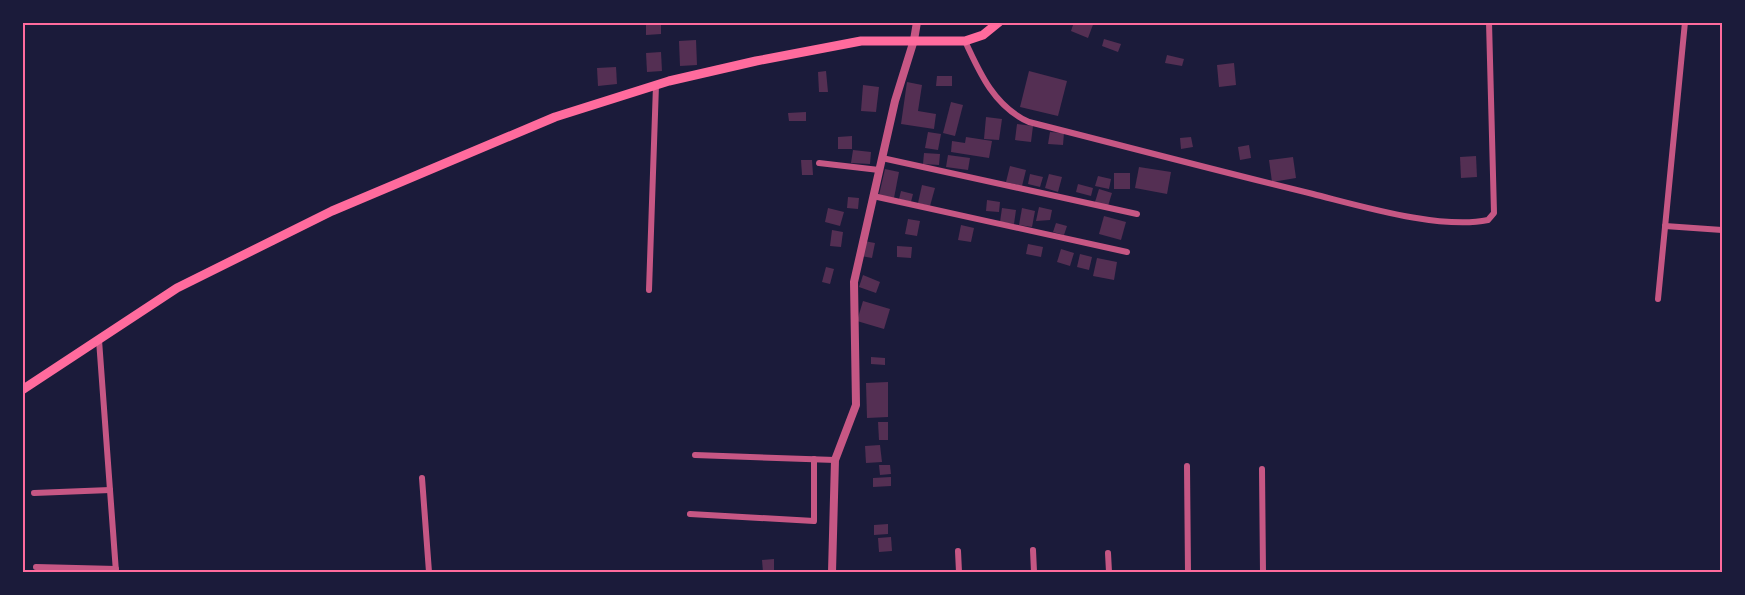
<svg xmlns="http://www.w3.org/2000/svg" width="1745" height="595" viewBox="0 0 1745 595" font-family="Figtree,sans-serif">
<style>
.building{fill:#542f53}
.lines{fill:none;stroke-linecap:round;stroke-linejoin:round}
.minor{stroke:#c65784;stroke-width:6}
.tertiary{stroke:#c65784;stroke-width:8}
.secondary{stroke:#ff6b9d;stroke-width:9}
.neatline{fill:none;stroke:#ff6b9d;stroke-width:2}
</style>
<rect width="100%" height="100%" fill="#1b1b3a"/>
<g class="building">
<path d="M646 22H661V34L646 35Z"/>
<path d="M1074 22H1094L1088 38 1071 31Z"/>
<path d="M1104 39 1121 44 1118 52 1102 46Z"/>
<path d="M696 40 697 65 680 66 679 41Z"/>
<path d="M661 52 662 71 647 72 646 53Z"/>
<path d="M1167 55 1184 59 1182 66 1165 63Z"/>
<path d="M1234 63 1236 85 1219 87 1217 65Z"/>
<path d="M616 67 617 84 598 86 597 68Z"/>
<path d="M826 71 828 92H819L818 72Z"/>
<path d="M1029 71 1067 81 1058 116 1020 107Z"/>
<path d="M937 76H952V86H936Z"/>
<path d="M907 82 922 85 918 111 936 114 934 129 901 124Z"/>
<path d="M863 85 879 87 876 112 861 111Z"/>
<path d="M951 102 963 105 955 136 943 133Z"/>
<path d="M806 112V121H789L788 113Z"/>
<path d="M986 117 1002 119 999 140 984 139Z"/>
<path d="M1017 124 1033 126 1031 142 1015 140Z"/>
<path d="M928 132 941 134 938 150 925 148Z"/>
<path d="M1050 132 1064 133 1063 145 1048 144Z"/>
<path d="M852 136V149H838V137Z"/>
<path d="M966 137 992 141 989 158 951 152 952 141 965 143Z"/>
<path d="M1191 137 1193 147 1181 149 1180 138Z"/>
<path d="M1249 145 1251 158 1240 160 1238 147Z"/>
<path d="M853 150 871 152 870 164 851 163Z"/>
<path d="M924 153 940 154 939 165 923 164Z"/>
<path d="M948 155 970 158 968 170 946 167Z"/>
<path d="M1476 156 1477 177 1461 178 1460 157Z"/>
<path d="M1293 157 1296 178 1272 182 1269 160Z"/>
<path d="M801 160H812L813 175H802Z"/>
<path d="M1010 166 1026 170 1022 186 1006 182Z"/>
<path d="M1139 167 1171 172 1167 194 1135 188Z"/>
<path d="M885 169 899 172 894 198 879 195Z"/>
<rect x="1114" y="173" width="16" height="16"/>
<path d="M1030 174 1043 177 1040 187 1028 184Z"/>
<path d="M1049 174 1062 177 1058 192 1045 188Z"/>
<path d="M1098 176 1111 179 1109 189 1095 186Z"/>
<path d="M1078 184 1093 188 1091 196 1076 192Z"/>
<path d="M922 185 935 188 930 206 918 203Z"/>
<path d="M1099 189 1112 193 1108 206 1095 202Z"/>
<path d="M901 191 913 194 911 202 899 199Z"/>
<path d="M848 197 859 198 858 209 847 208Z"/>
<path d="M987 200 1000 202 999 212 986 211Z"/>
<path d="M1039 207 1052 210 1050 220 1036 221Z"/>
<path d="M828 208 844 212 840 226 825 222Z"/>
<path d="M1002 208 1016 210 1014 224 1000 222Z"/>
<path d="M1022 208 1035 211 1032 227 1019 225Z"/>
<path d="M1104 216 1126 222 1121 240 1099 234Z"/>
<path d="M908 219 920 221 917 236 905 234Z"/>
<path d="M1056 223 1067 226 1064 235 1053 232Z"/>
<path d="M961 225 974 228 971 242 958 240Z"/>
<path d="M832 230 843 232 841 247 830 246Z"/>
<path d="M864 241 875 243 872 258 861 256Z"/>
<path d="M1028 244 1043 247 1041 257 1026 254Z"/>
<path d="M897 246 912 247 911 258 897 257Z"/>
<path d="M1061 249 1074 253 1070 266 1057 262Z"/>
<path d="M1080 254 1092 257 1089 270 1077 267Z"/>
<path d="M1097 258 1117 262 1114 280 1093 276Z"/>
<path d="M826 267 834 269 830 284 822 282Z"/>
<path d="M863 275 880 282 876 293 859 287Z"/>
<path d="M863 301 890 309 884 329 857 321Z"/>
<path d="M871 357 885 358V365L871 364Z"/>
<path d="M888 382V417L867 418 866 383Z"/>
<path d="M878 422H888V440H879Z"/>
<path d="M880 445 882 462 866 463 865 446Z"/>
<path d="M879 465H890L891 474 880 475Z"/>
<path d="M891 477V486L873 487V478Z"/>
<path d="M888 524V534L874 535V525Z"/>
<path d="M891 537 892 551 879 552 878 538Z"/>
<path d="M774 559V572H763L762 560Z"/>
</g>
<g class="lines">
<g class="minor">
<path d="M965 41C980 74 995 107 1029 122 1124 146 1218 171 1313 194 1361 206 1441 230 1488 220L1494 213 1489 22"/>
<path d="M882 158 1137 214"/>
<path d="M819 163 879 170"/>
<path d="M873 196 1127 252"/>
<path d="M1665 226 1722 230"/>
<path d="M649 290 656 85"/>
<path d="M1658 299 1685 22"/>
<path d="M99 340 116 572"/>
<path d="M695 455 835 460"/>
<path d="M1187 466 1188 572"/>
<path d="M1262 469 1263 572"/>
<path d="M422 478 429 572"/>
<path d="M34 493 110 490"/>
<path d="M690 514 814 521V459"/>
<path d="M1033 550 1034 572"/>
<path d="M958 551 959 572"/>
<path d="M1108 553 1109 572"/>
<path d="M36 567 116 569"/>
</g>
<path class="tertiary" d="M832 572 835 460 856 405 854 282 895 101 914 40 917 22"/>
<path class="secondary" d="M22 390 177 288 332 211 555 117 669 81 756 61 861 41H965L983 35 999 22"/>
</g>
<rect width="1745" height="595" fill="none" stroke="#1b1b3a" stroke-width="48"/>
<rect x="24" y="24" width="1697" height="547" class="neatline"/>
</svg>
